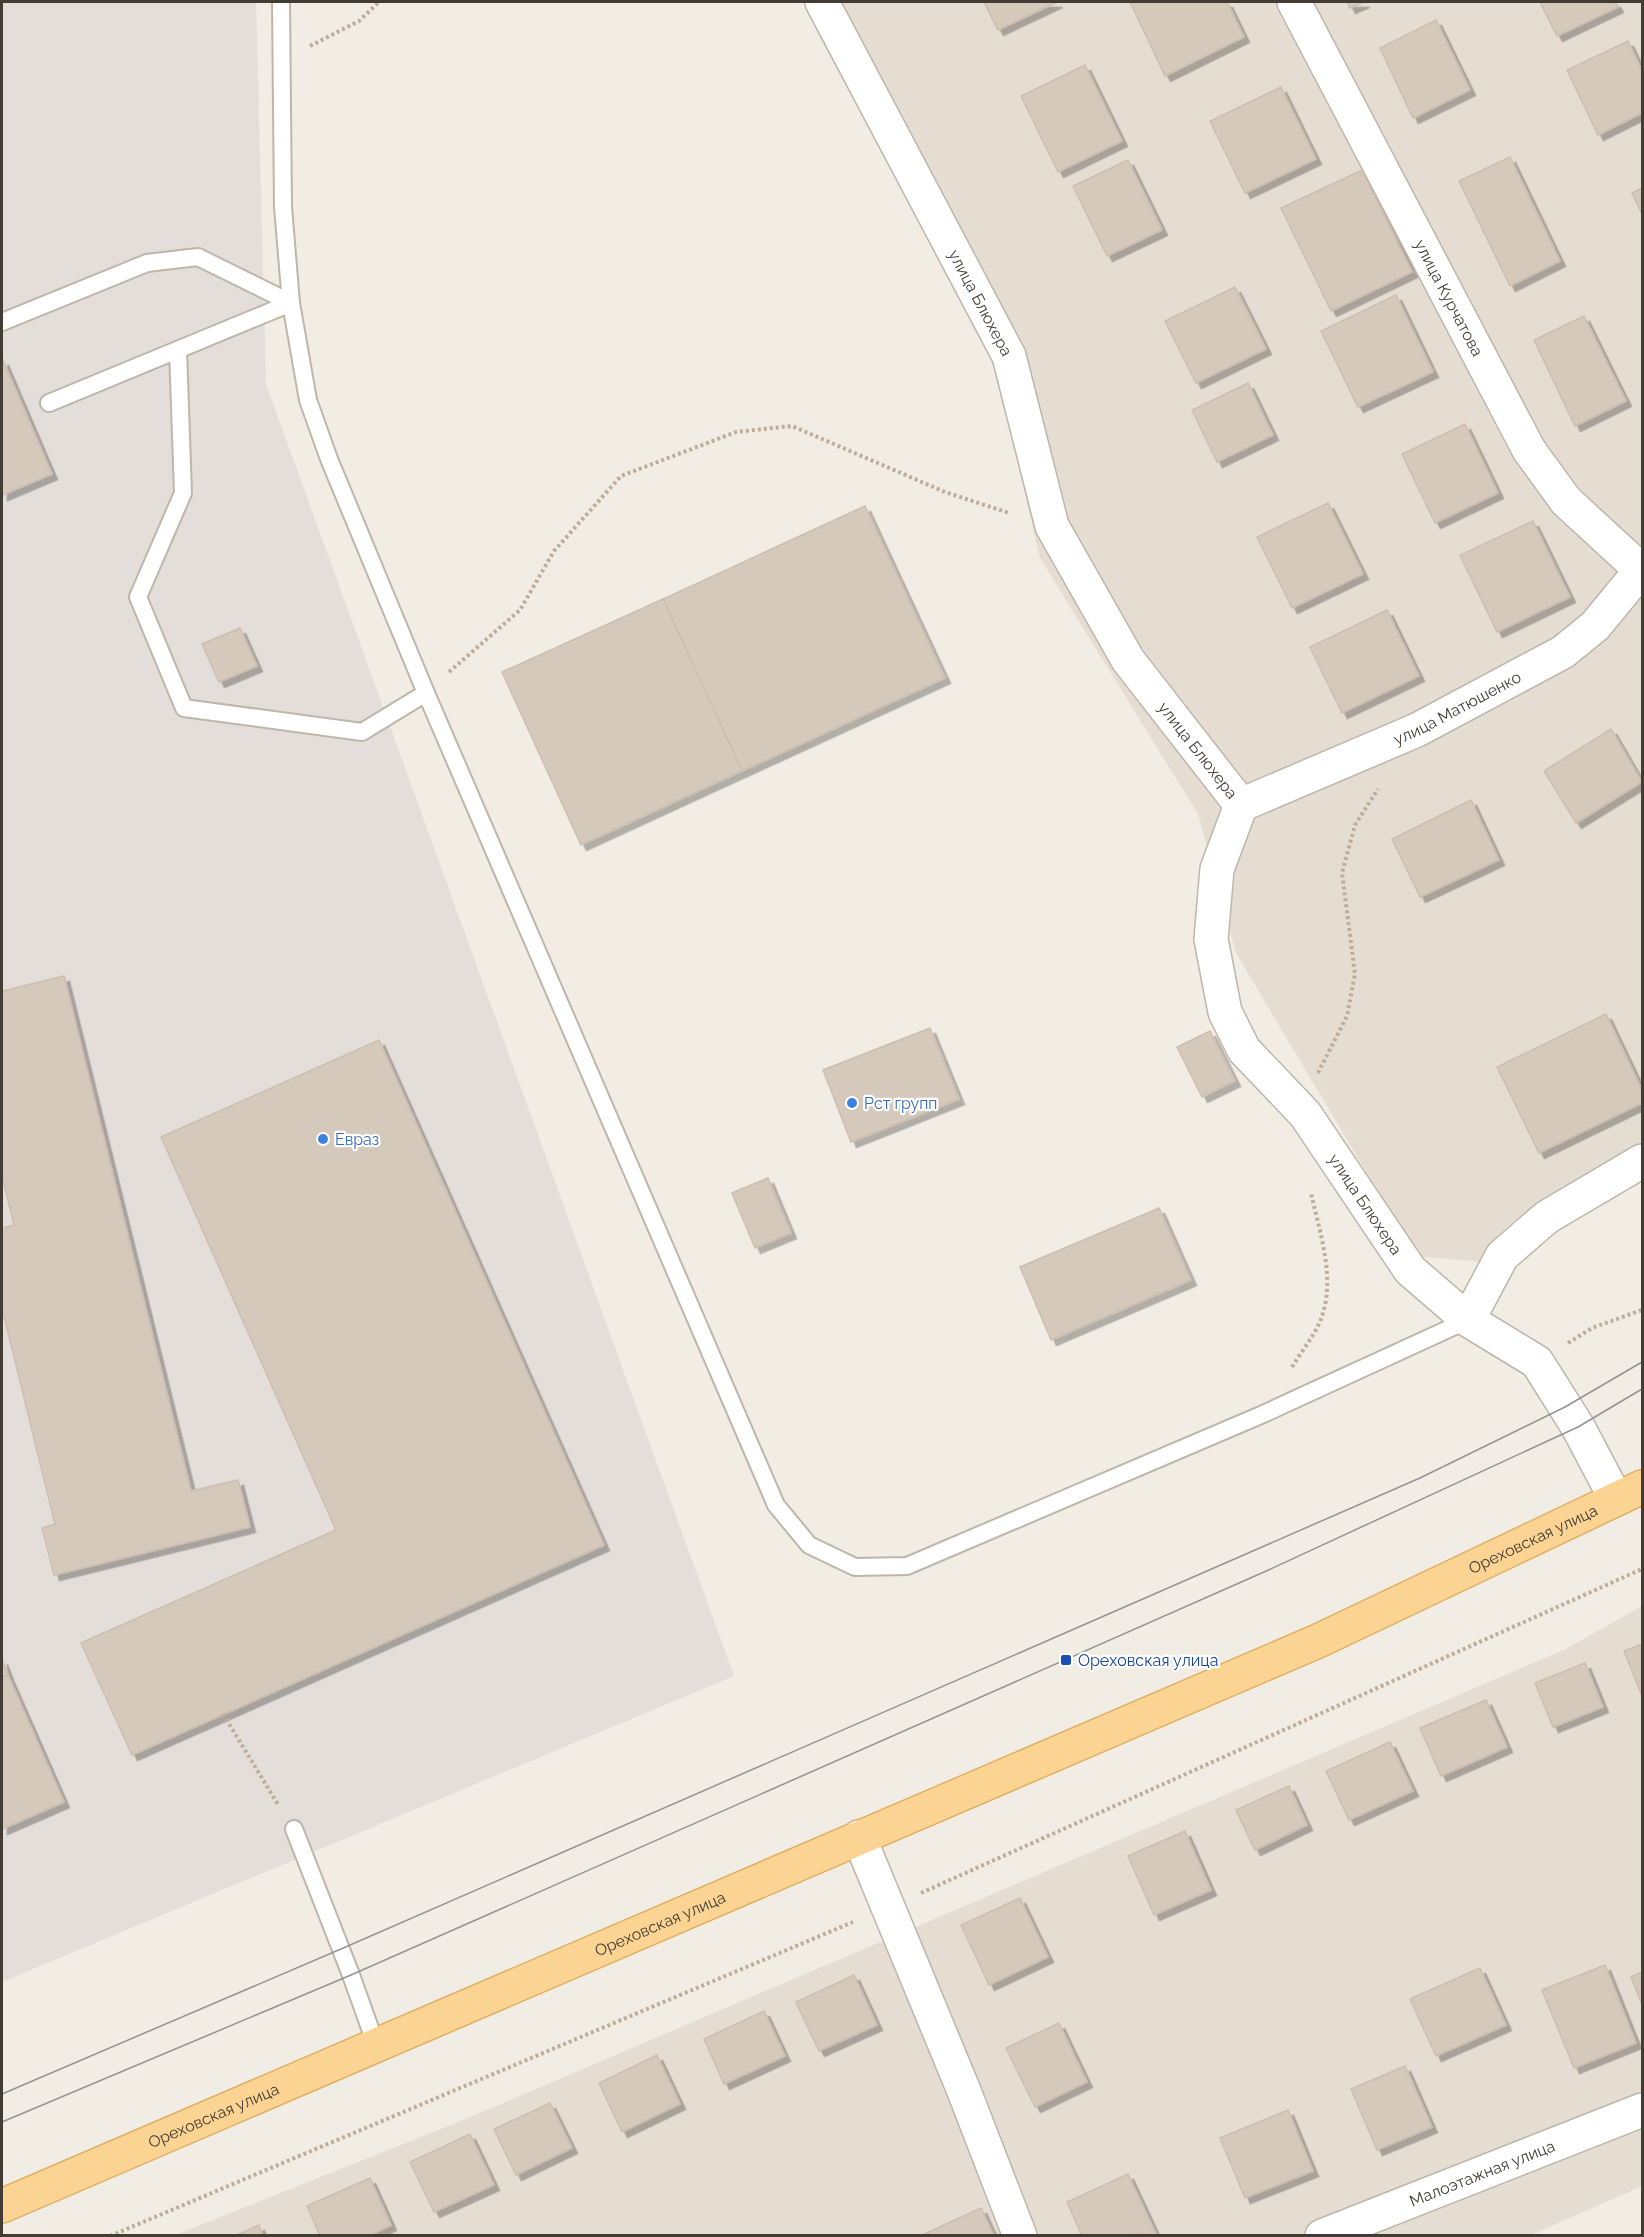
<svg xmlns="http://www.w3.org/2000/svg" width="1644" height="2237" viewBox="0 0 1644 2237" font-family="Raleway,sans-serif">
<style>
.residential{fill:#e5ddd2}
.industrial{fill:#e3ded9}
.building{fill:#d5c9bc;stroke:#cdbead;stroke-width:1.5;filter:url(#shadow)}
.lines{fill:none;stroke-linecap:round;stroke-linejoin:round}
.lane-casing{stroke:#bfb6aa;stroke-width:20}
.street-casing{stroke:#bfb6aa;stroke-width:36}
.primary-casing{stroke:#dfb064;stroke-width:36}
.path{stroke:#bead98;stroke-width:4;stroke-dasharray:3 3;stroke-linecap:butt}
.lane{stroke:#fff;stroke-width:16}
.street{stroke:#fff;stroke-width:33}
.primary{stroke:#fbd493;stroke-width:33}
.tram{stroke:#939393;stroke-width:1.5}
.shop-dot{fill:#3f7fe0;stroke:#fff;stroke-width:2}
.transit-dot{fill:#1a4fb4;stroke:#fff;stroke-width:2}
.labels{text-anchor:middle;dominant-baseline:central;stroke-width:4.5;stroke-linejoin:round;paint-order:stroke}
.street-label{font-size:16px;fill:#433c34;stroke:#fff}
.shop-label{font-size:16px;fill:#366cbe;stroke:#fff;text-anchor:start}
.transit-label{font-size:16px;fill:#164399;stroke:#fff;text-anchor:start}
</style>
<defs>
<filter id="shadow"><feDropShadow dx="5.5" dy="5.5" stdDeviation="0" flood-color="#0004"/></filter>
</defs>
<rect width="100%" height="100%" fill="#f1ece4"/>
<g class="residential">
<path d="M806 2H1642V1168L1483 1262 1416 1256 1236 953 1198 814 1040 558 995 368Z"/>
<path d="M1642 1606V2186L1531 2235 173 2236 461 2121 1564 1650Z"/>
</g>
<path class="industrial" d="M2 2H256L266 384 734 1676 2 1982Z"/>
<g class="building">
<path d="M984 2H1057L998 30Z"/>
<path d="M1130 2H1227L1244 37 1165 76Z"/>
<path d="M1347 2H1364L1350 8Z"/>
<path d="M1540 2H1615L1618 7 1557 36Z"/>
<path d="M1436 20 1470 90 1413 118 1380 48Z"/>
<path d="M1628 41 1642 71V113L1598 135 1567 70Z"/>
<path d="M1085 65 1122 141 1058 172 1021 96Z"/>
<path d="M1281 87 1316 159 1245 193 1210 121Z"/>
<path d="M1510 157 1560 261 1510 286 1459 181Z"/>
<path d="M1128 160 1162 230 1107 256 1073 186Z"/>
<path d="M1362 170 1412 272 1331 311 1281 208Z"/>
<path d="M1642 188V214L1632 193Z"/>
<path d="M1235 287 1266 349 1196 383 1165 321Z"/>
<path d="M1396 295 1433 372 1358 407 1321 331Z"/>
<path d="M1584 316 1626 401 1575 426 1534 340Z"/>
<path d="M3 360 52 474 2 495V361Z"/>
<path d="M1248 383 1273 435 1217 462 1192 410Z"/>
<path d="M1465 424 1498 493 1435 523 1402 454Z"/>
<path d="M1328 503 1363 574 1292 608 1257 537Z"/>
<path d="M865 506 945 678 742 771 663 599Z"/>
<path d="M1533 521 1570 597 1497 632 1460 555Z"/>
<path d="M663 599 742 771 581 845 502 672Z"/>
<path d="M1387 610 1419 676 1342 713 1310 647Z"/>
<path d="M240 628 257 666 219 682 202 644Z"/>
<path d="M1611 729 1642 782 1576 823 1544 771Z"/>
<path d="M1471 800 1499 860 1420 897 1392 839Z"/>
<path d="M64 976 191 1491 238 1480 250 1527 54 1575 42 1528 55 1524 2 1308V1228L14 1225 2 1176V991Z"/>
<path d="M1606 1014 1642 1090V1103L1539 1153 1497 1067Z"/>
<path d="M930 1028 959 1099 851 1142 823 1070Z"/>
<path d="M1210 1031 1235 1081 1202 1097 1177 1047Z"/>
<path d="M379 1040 604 1545 132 1755 81 1643 336 1530 161 1137Z"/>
<path d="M768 1178 791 1233 755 1248 732 1193Z"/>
<path d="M1159 1208 1191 1280 1051 1340 1020 1267Z"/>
<path d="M1642 1644V1696L1624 1651Z"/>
<path d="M2 1659 8 1675 2 1678Z"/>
<path d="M1585 1663 1603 1707 1553 1727 1535 1683Z"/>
<path d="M8 1675 64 1802 2 1829V1678Z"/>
<path d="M1486 1700 1507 1747 1441 1776 1420 1728Z"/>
<path d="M1390 1742 1413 1791 1349 1820 1326 1771Z"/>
<path d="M1289 1786 1307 1825 1255 1850 1236 1810Z"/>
<path d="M1185 1831 1211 1890 1154 1915 1128 1856Z"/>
<path d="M1020 1898 1048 1957 989 1985 961 1925Z"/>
<path d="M1605 1965 1636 2043 1574 2068 1542 1990Z"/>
<path d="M1480 1968 1506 2025 1436 2056 1410 1999Z"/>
<path d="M1642 1972V2005L1631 1977Z"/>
<path d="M854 1975 877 2025 819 2051 796 2002Z"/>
<path d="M764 2011 785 2056 724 2084 704 2039Z"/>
<path d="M1059 2023 1087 2082 1035 2107 1006 2048Z"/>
<path d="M657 2055 680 2104 622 2132 599 2083Z"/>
<path d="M1405 2066 1432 2127 1377 2150 1351 2089Z"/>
<path d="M550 2103 572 2148 516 2175 494 2129Z"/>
<path d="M1288 2110 1313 2171 1245 2198 1220 2138Z"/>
<path d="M470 2134 494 2185 434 2212 410 2162Z"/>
<path d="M1128 2174 1156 2234 1082 2236 1067 2202Z"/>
<path d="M370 2178 391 2225 369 2236H320L307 2206Z"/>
<path d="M981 2208 994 2236H920Z"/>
<path d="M259 2225 263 2236H235Z"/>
</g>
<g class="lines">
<defs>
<g id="lane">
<path d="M281 2 283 207 291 303 308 400 329 459 426 693 776 1505 809 1545 855 1567 907 1566 1261 1415 1468 1320"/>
<path d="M2 322 147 263 198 257 291 303 49 403"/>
<path d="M178 350 183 493 138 597 184 708 362 732 426 693"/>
<path d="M294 1829 351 1975 376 2045"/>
</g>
<g id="street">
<path id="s1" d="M822 2 1009 356 1052 526 1128 660 1241 805 1217 869 1211 939 1225 1012 1244 1050 1305 1114 1410 1270 1468 1320 1537 1362 1578 1427 1616 1499"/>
<path id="s2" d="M1294 2 1529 450 1566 501 1641 570"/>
<path id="s3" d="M1241 805 1417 730 1563 652 1595 626 1642 569"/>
<path d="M1468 1320 1502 1256 1547 1217 1642 1161"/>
<path d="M859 1837 964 2091 1020 2236"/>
<path id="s4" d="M1322 2236 1642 2110"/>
</g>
<g id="primary">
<path id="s5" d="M2 2206 1318 1641 1642 1487"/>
</g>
</defs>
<use href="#lane" class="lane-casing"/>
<use href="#street" class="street-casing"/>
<use href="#primary" class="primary-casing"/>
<g class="path">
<path d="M310 46 359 21 379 2"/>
<path d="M449 672 520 610 554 551 621 476 736 432 792 426 945 492 1009 513"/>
<path d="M1318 1073 1347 1016 1355 974 1342 873 1355 825 1378 789"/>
<path d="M1568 1343 1592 1328 1642 1310"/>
<path d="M1292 1367C1300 1354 1310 1341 1317 1328 1339 1285 1320 1235 1311 1193"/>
<path d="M223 1714 279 1806"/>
<path d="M921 1893 1642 1569"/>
<path d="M110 2236 853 1922"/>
</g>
<use href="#lane" class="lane"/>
<use href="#street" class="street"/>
<use href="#primary" class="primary"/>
<g class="tram">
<path d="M2 2094 341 1949 1420 1478 1565 1407 1642 1362"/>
<path d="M2 2122 351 1975 1264 1572 1578 1427 1642 1389"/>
</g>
</g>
<g class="shop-dot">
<circle cx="852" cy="1103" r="6"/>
<circle cx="323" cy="1139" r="6"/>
</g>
<rect class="transit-dot" x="1060" y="1654" width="12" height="12" rx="3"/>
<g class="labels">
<g class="street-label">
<text stroke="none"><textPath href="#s2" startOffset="334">улица Курчатова</textPath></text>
<text stroke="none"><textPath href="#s1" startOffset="340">улица Блюхера</textPath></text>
<text stroke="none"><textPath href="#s3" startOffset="237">улица Матюшенко</textPath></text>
<text stroke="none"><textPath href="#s1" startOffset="844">улица Блюхера</textPath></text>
<text stroke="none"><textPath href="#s1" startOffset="1366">улица Блюхера</textPath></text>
<text stroke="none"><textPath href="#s5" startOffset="1670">Ореховская улица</textPath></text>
<text stroke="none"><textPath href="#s5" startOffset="716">Ореховская улица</textPath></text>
<text stroke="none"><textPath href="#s5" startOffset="230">Ореховская улица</textPath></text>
<text stroke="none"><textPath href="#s4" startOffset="172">Малоэтажная улица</textPath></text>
</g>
<g class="shop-label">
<text x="864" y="1103">Рст групп</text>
<text x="335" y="1139">Евраз</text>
</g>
<g class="transit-label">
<text x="1078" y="1660">Ореховская улица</text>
</g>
</g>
<rect width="1644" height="2237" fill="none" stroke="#433c34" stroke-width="6"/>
</svg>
